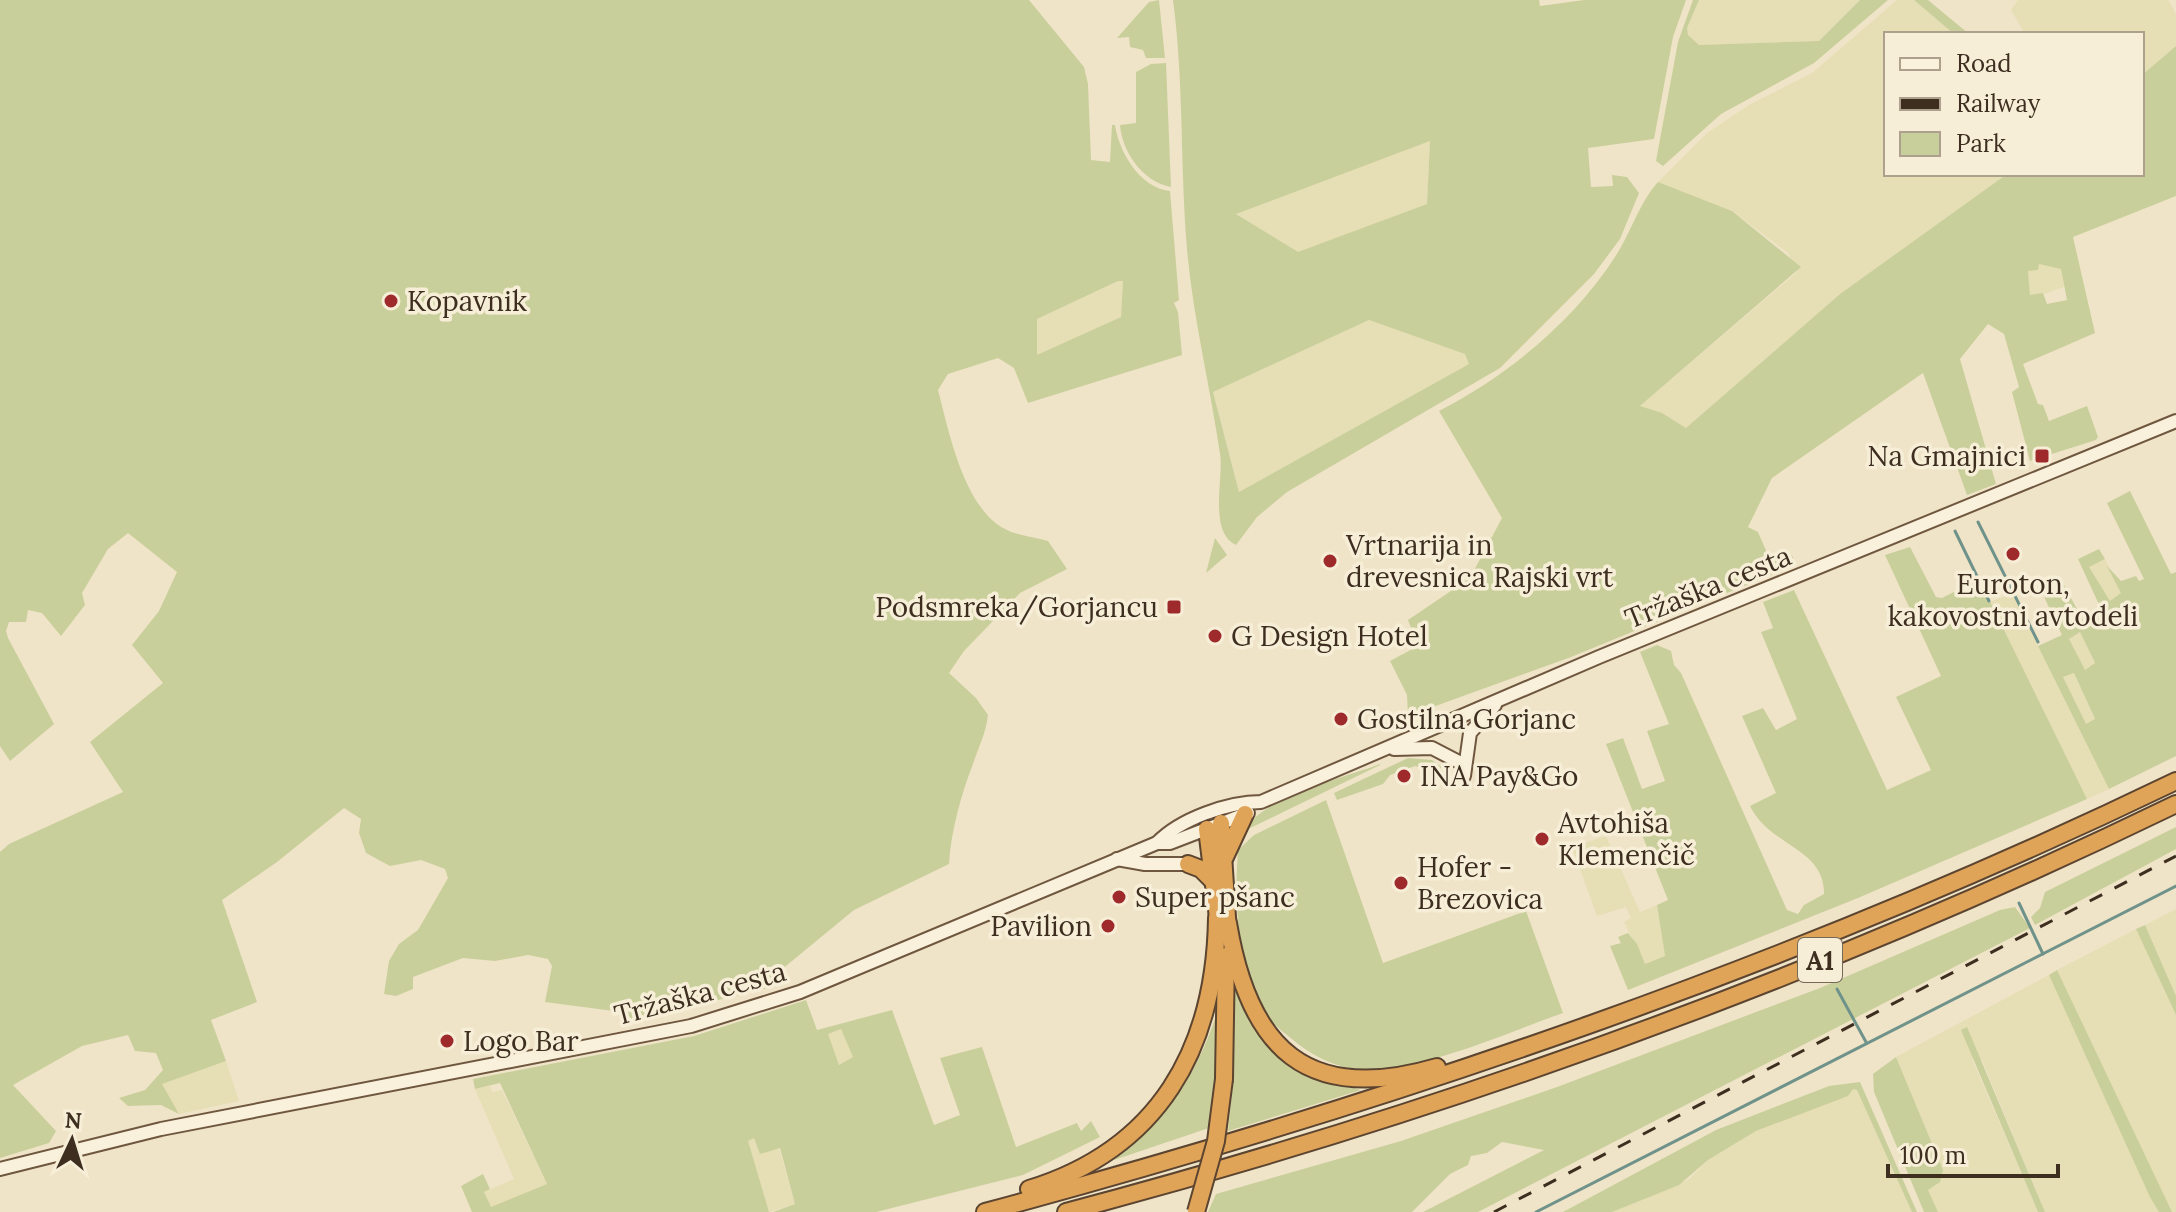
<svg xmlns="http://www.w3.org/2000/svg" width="2176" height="1212" viewBox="0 0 2176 1212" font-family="Lora,serif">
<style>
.farmland{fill:#e6deb5}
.green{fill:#c9cf9b;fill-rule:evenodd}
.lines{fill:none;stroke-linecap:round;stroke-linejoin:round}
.stream{stroke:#6f938a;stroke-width:3}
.secondary-casing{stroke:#6f573f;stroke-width:16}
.highway-casing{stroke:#5b4430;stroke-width:20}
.secondary{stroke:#faf1dc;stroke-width:12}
.highway{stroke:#e0a458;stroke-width:16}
.rail{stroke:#3d2e20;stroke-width:3;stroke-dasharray:14 14;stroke-linecap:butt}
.highway-bridge-casing{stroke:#5b4430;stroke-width:20;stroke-linecap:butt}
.highway-bridge{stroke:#e0a458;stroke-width:16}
.poi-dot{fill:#9e2a2b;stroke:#f7eed8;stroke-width:3}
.labels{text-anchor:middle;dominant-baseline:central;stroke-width:7;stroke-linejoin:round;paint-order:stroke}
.shield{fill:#f7eed8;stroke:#756857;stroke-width:2}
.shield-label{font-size:26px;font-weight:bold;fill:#3d2e20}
.poi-label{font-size:28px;fill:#3d2e20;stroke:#f7eed8;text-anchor:start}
.street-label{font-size:28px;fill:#3d2e20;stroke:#f7eed8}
</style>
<rect width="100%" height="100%" fill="#f0e4c8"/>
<g class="farmland">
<path d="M1699 0H1860L1819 41 1698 45 1688 35 1687 28Z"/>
<path d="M1897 0H1914L1954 34H1886V174H2007L1840 294 1686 428 1639 407 1797 272 1788 253 1732 211 1658 182 1707 133 1749 105 1812 73Z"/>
<path d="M2018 0H2168L2176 14V46L2142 75V34H2025L2011 10Z"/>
<path d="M1430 141 1427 204 1298 253 1235 213Z"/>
<path d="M2039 264 2061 268 2064 287 2038 296 2030 295 2028 271 2037 270Z"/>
<path d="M1118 281H1123L1121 317 1037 356V319Z"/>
<path d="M1369 320 1466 354 1469 364 1239 492 1213 392Z"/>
<path d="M2105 559 2122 594 2110 601 2088 567Z"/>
<path d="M2012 593 2109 789 2087 799 1990 602Z"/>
<path d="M2080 632 2095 664 2084 670 2069 639Z"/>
<path d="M2074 673 2095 720 2085 725 2063 677Z"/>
<path d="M1606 836 1640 912 1657 905 1665 956 1645 964 1624 922 1631 918 1626 907 1597 916 1572 847Z"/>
<path d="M2176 909V996L2145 925Z"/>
<path d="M2136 929 2176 1015V1212H2172L2149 1167 2057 970Z"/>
<path d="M2049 975 2159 1212H2045L1982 1060 1972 1059 2038 1212H1938L1928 1190 1943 1170 1896 1057Z"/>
<path d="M841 1028 854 1058 839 1065 827 1033Z"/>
<path d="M226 1061 239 1101 179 1114 161 1084Z"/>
<path d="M490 1086 492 1092 502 1090 547 1184 490 1208 484 1192 514 1179 475 1089Z"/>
<path d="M1853 1089 1857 1090 1881 1138 1912 1212H1612L1689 1179 1708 1160 1756 1131 1847 1096Z"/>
<path d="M755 1138 779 1148 795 1204 769 1212 747 1140Z"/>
</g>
<g class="green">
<path d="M0 0H1029L1084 67 1088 84 1091 160 1110 162 1112 125H1115C1119 152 1140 188 1170 191L1179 300 1174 303 1178 312 1182 355 1028 403 1014 368 998 358 948 374 938 390C949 432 964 508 1005 529 1017 536 1035 537 1048 541L1067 569 1020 593 964 651 949 673 976 698 988 715C986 733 979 746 973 764 961 795 951 831 949 864L854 910 775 975 772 987 627 1022 621 1012 545 1002 552 966 548 959 528 955 495 961 463 958 413 977V989L396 996 384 994 389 961 399 944 418 930 448 878 445 869 421 860 390 866 366 853 359 833 361 819 344 808 277 862 222 900 257 1002 211 1020 226 1061 162 1084 179 1114 161 1105 128 1106 119 1098 145 1090 163 1070 156 1053 135 1051 128 1035 82 1046 13 1085 56 1131 49 1143 0 1158V852L9 844 123 792 90 742 163 683 132 645 159 611 177 572 128 533 108 549 82 593 85 605 61 636 42 613 28 610 26 622H9L6 631 8 638 54 724 10 761 0 746ZM1118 281H1123L1121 317 1037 355V319Z"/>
<path d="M1159 0 1165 58H1146L1143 50 1130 47 1129 37 1117 38 1149 2Z"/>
<path d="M1173 0H1539L1540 6 1584 0H1686L1673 37 1654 139 1588 148 1591 187 1613 186 1612 175 1627 177 1639 193 1620 239 1594 274 1500 368 1287 492 1257 517 1236 545C1208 532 1224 478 1220 454 1210 385 1193 318 1187 249 1180 166 1184 83 1173 0ZM1430 141 1427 204 1298 252 1236 214ZM1369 320 1465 354 1469 364 1239 492 1213 392Z"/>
<path d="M1693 0H1699L1687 28 1688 35 1699 45 1819 41 1860 0H1888L1814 63 1721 114 1663 166 1656 161 1658 150 1678 42Z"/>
<path d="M1914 0H1928L1969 34H1954Z"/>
<path d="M2176 46V196L2073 237 2095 333 2023 364 2038 404 2043 405 2049 421 2087 406 2098 437 2096 440 2030 461 2012 392 2019 387 2004 334 1988 324 1960 359 1996 484 1967 495 1923 373 1772 478 1748 527 1758 532 1771 562 1792 555 1795 565 1571 657 1408 716 1407 695 1390 661 1418 646 1408 620 1470 578 1502 518 1439 411C1507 376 1573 322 1615 257 1631 233 1639 203 1658 182L1732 211 1801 267 1640 406 1662 413 1686 428 1840 294 2007 174H2142V75ZM2039 264 2061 269 2067 300 2047 304 2043 293 2030 295 2028 271 2038 270Z"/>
<path d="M1166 63 1171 187C1143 182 1122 152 1120 125L1136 123V72L1151 64Z"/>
<path d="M2130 491 2171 574 2176 572V756L2109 789 2038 646 2062 635 2039 586 2059 576 2083 620 2102 611 2078 559 2099 549 2105 559 2089 567 2110 601 2121 593 2107 566 2121 581 2136 576 2139 581 2144 579 2107 503ZM2080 632 2095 663 2085 670 2069 639ZM2074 673 2095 719 2086 724 2063 677Z"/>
<path d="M1215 538 1227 555 1206 573Z"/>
<path d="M1910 547 1936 597 1942 598 1979 579 2087 799 1858 898 1628 990 1610 946 1621 943 1618 937 1628 933 1637 944 1645 964 1665 956 1657 905 1668 900 1606 744 1623 738 1642 789 1665 781 1647 731 1669 724 1640 652 1657 645 1671 651 1674 665 1681 673 1787 910 1798 914 1804 905 1824 894C1825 848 1769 846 1750 806L1776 793 1742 716 1763 708 1776 730 1797 719 1761 632 1773 628 1763 602 1794 590 1887 790 1931 770 1896 697 1941 676 1885 555Z"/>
<path d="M1408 758 1432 760 1447 771 1440 774 1437 765 1424 769 1415 766 1390 775 1383 784 1337 800 1334 793Z"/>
<path d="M1380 764V765L1242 832C1268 794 1339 780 1380 764Z"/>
<path d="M1326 800 1383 963 1526 911 1563 1013C1503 1034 1423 1072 1359 1069 1337 1068 1315 1057 1298 1044 1287 1035 1275 1027 1267 1015 1237 970 1234 902 1238 850L1254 835Z"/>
<path d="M2176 827V849L2035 925 2031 917 2040 908 2045 892Z"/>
<path d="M2015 907 2030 928 1478 1212H1423L1544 1150 1502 1142 1487 1153 1471 1156 1468 1165 1450 1174 1412 1212H1208L1216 1194 1401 1141 1557 1087 1820 988 2000 910Z"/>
<path d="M2145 925 2176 996V1015L2136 929Z"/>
<path d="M2057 970 2172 1212H2159L2150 1197 2049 975Z"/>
<path d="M1234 989 1275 1054 1303 1074 1361 1090 1228 1131 1234 1073Z"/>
<path d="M806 1000 817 1030 892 1010 934 1125 960 1115 940 1058 982 1047 1016 1147 1077 1123 1081 1131 1091 1121 1100 1137 1023 1175 876 1212H773L795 1204 780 1148 760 1154 754 1138 748 1141 769 1212H472L461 1186 483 1174 490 1189 484 1192 491 1207 547 1184 500 1083 475 1089 473 1079 694 1036ZM841 1029 853 1057 839 1065 828 1034Z"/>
<path d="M1219 1006 1221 1035 1212 1127 1114 1160C1169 1114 1198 1075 1219 1006Z"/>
<path d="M1967 1027 2045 1212H2038L1961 1030Z"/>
<path d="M1896 1057 1943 1170 1940 1182 1928 1190 1938 1212H1924L1874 1092 1873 1074Z"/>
<path d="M1860 1082 1917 1212H1912L1857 1090 1853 1089 1848 1096 1756 1131 1708 1160 1679 1185 1612 1212H1563L1716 1130 1829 1086Z"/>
</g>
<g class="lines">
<g class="stream">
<path d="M1978 522 2038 642"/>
<path d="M1955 531 1989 601"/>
<path d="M2019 903 2043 954"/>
<path d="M1837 989 1866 1042"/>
<path d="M1536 1212 2176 886"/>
</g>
<defs>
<g id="secondary">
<path d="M1394 749 1432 748 1459 762"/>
<path d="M1464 776 1470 733 1495 705"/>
<path d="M1157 843H1170L1248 813"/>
<path d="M1117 859 1145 864H1188"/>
<path d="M0 1169 161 1129 691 1026 800 992 1157 843C1180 819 1228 802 1261 802L1599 657 2176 421"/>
</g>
<g id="highway">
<path d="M1221 823 1228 933"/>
<path d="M1207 829 1219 926"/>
<path d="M1225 857 1245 814"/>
<path d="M1188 864 1201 869 1213 881"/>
<path d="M1228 923C1249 1049 1307 1105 1437 1067"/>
<path d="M1224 1079 1226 956"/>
<path d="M1029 1189C1159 1149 1215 1049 1217 918"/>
<path d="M985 1212C1393 1102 1795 965 2176 781"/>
<path d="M1066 1212C1446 1111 1822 976 2176 804"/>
</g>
</defs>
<use href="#secondary" class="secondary-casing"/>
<use href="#highway" class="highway-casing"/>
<use href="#secondary" class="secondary"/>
<use href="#highway" class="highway"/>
<path class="rail" d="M1494 1212 2176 856"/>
<defs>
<path id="highway-bridge" d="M1196 1212 1216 1141 1224 1079"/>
</defs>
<use href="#highway-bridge" class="highway-bridge-casing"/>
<use href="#highway-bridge" class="highway-bridge"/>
</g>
<g class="poi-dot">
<circle cx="391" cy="301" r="8"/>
<rect x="2034" y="448" width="16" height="16" rx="4"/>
<circle cx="2013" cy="554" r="8"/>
<circle cx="1330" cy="561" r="8"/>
<rect x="1166" y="599" width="16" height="16" rx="4"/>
<circle cx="1215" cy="636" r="8"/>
<circle cx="1341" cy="719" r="8"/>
<circle cx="1404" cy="776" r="8"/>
<circle cx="1542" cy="839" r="8"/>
<circle cx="1401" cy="883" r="8"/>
<circle cx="1119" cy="897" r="8"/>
<circle cx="1108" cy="926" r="8"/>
<circle cx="447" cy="1041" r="8"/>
</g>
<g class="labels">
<rect class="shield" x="1798" y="938" width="44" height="44" rx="6"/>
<g class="shield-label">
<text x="1820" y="960">A1</text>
</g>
<g class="poi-label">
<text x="407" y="301">Kopavnik</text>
<text x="2026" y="456" text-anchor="end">Na Gmajnici</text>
<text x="1346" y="545">Vrtnarija in<tspan x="1346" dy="32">drevesnica Rajski vrt</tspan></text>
<text x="2013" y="584" text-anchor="middle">Euroton,<tspan x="2013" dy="32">kakovostni avtodeli</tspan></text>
<text x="1158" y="607" text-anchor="end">Podsmreka/Gorjancu</text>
<text x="1231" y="636">G Design Hotel</text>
<text x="1357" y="719">Gostilna Gorjanc</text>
<text x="1420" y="776">INA Pay&amp;Go</text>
<text x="1558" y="823">Avtohiša<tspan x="1558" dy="32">Klemenčič</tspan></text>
<text x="1417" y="867">Hofer -<tspan x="1417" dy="32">Brezovica</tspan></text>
<text x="1135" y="897">Super pšanc</text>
<text x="1092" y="926" text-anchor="end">Pavilion</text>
<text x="463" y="1041">Logo Bar</text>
</g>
<g class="street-label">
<text transform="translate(1708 587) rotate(-22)">Tržaška cesta</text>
<text transform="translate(700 993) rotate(-15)">Tržaška cesta</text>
</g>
</g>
<rect x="1884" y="32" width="260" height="144" fill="#f7eed8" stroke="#ada18e" stroke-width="2"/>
<rect x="1900" y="58" width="40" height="12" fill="#faf1dc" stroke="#ada18e" stroke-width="2"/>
<text x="1956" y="72" font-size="24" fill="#3d2e20">Road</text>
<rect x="1900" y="98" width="40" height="12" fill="#3d2e20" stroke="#ada18e" stroke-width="2"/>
<text x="1956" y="112" font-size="24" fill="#3d2e20">Railway</text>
<rect x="1900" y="132" width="40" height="24" fill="#c9cf9b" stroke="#ada18e" stroke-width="2"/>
<text x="1956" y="152" font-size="24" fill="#3d2e20">Park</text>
<g transform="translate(72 1140) rotate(4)" stroke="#f7eed8" stroke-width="6" paint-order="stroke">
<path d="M0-6L14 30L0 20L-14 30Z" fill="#3d2e20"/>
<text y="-12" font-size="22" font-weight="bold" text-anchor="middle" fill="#3d2e20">N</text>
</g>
<path d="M1888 1164v12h170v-12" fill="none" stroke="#3d2e20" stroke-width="4"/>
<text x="1900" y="1164" font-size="24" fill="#3d2e20" stroke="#f7eed8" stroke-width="6" paint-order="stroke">100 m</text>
</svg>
